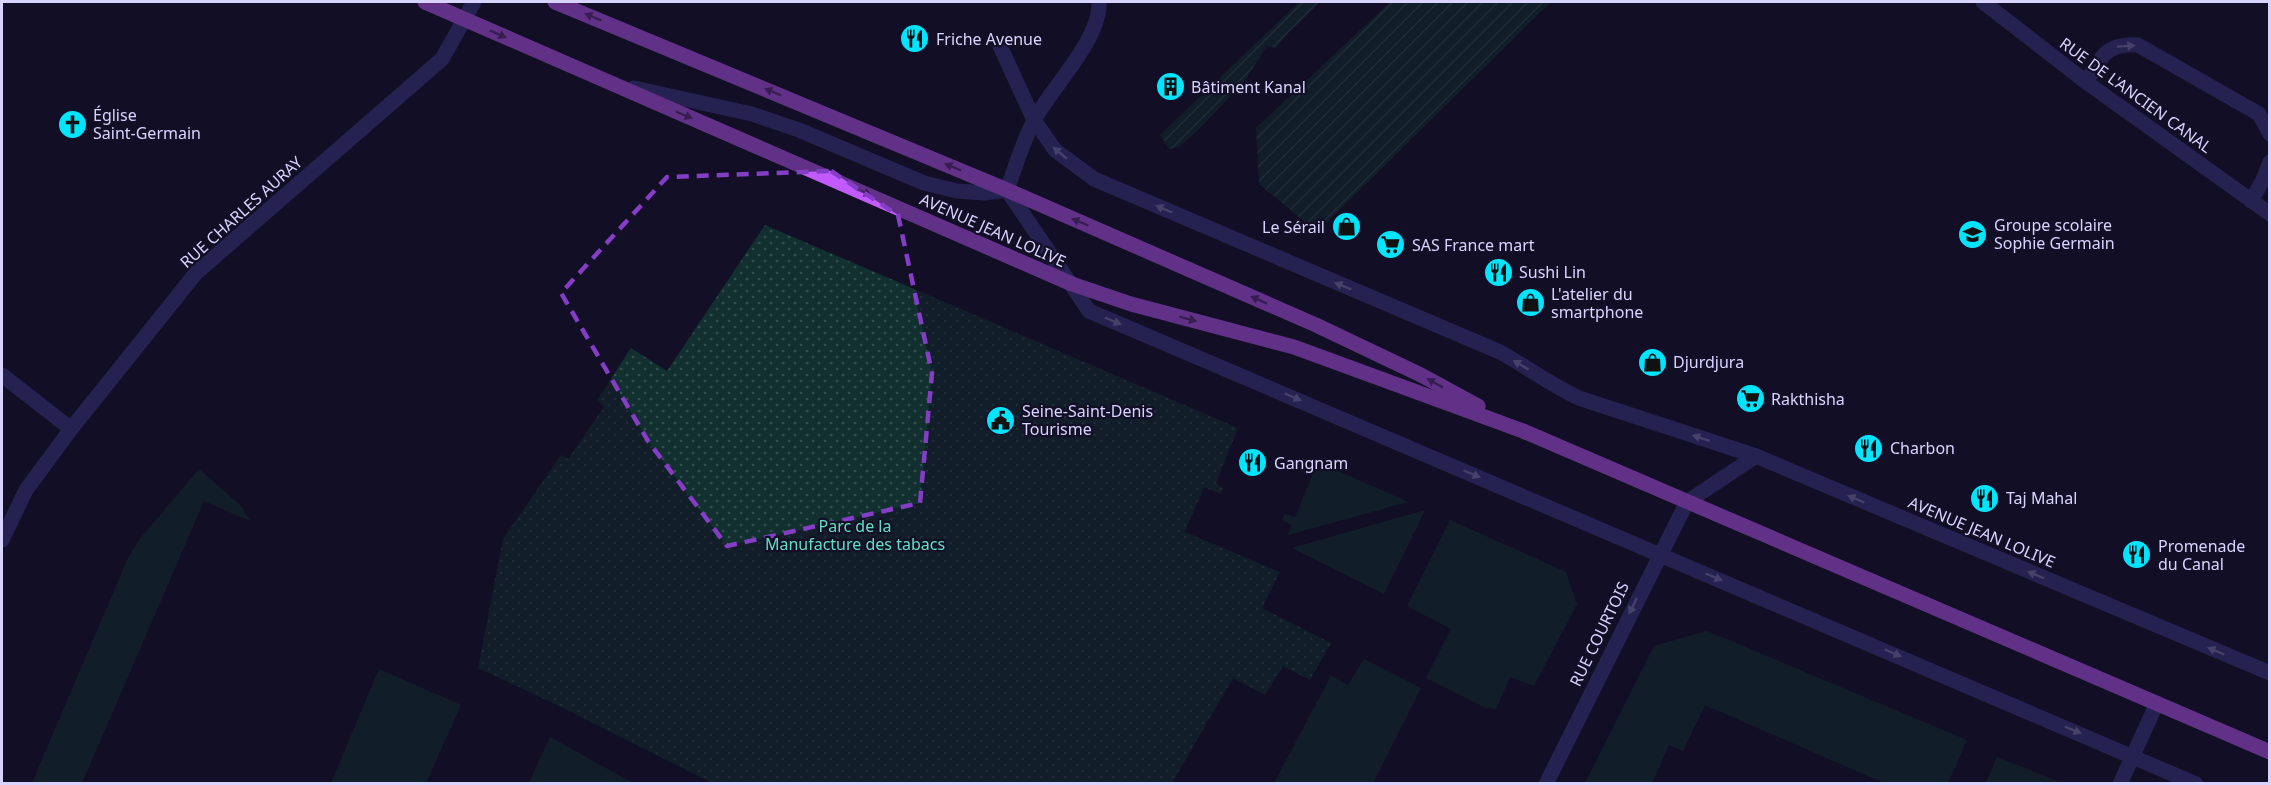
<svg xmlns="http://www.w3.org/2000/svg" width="2271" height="785" viewBox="0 0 2271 785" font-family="'Noto Sans',sans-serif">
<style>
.grass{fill:#12302f}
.park{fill:url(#park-dots)}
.garden{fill:url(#garden-furrows)}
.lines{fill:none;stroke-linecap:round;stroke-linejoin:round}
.service{stroke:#3d3a85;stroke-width:15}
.minor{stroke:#3d3a85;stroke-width:15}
.primary{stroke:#c25bff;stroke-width:15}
.oneway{fill:#623188}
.oneway2{fill:#837fbc}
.marked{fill:none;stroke:#843dc5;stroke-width:4.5;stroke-dasharray:12 8;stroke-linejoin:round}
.labels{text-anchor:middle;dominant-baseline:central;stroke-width:4.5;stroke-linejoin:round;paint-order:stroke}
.poi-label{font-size:16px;fill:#d9d4ff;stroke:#130f26;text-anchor:start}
.street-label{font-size:16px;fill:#d9d4ff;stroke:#130f26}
.park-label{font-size:16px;fill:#5fe0c0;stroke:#130f26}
</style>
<defs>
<pattern id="park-dots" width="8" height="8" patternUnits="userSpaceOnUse" patternTransform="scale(1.5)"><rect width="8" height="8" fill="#12302f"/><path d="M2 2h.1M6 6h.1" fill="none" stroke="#344d4e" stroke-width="1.8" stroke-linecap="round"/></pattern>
<pattern id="garden-furrows" width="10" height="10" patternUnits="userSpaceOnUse" patternTransform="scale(1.5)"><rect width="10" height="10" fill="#12302f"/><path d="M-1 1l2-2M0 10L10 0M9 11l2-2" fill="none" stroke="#344d4e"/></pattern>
</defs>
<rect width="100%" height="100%" fill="#130f26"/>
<g class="grass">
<path d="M1318 462 1408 502 1288 535 1292 525 1282 520 1285 514 1295 517Z"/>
<path d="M199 469 241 506 250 521 204 501 82 783H32L128 558 139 540Z"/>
<path d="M1425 510 1384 594 1292 548Z"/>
<path d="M1450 520 1566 572 1577 604 1534 686 1510 677 1496 709 1484 707 1426 678 1451 629 1407 606Z"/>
<path d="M1707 631 1967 740 1948 783H1884L1705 705 1683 751 1669 745 1652 783H1585L1654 646Z"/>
<path d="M1364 659 1421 688 1373 783H1274L1331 676 1348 685Z"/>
<path d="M379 669 461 705 426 783H331Z"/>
<path d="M550 737 633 783H529Z"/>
<path d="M1997 757 2057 781 2056 783H1986Z"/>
</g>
<path class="park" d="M765 225 1238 428 1216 483 1223 488 1221 494 1204 487 1185 532 1280 572 1262 608 1331 643 1310 680 1283 666 1265 695 1233 678 1172 783H712L563 708 478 668 503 539 561 455 568 459 604 407 597 400 631 348 667 371Z"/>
<g class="garden">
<path d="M1299 2H1320L1289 32 1276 48 1267 46 1244 82 1198 130 1179 147 1169 149 1160 135Z"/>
<path d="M1390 2H1551L1317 232 1259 184 1256 128Z"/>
</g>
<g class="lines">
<g class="service">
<path d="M1000 46 1034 120 1055 150 1094 179 1500 352C1527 367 1551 385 1579 398L1756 456 2270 673"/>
<path d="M2086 82C2102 57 2105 43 2138 45L2259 114 2270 134"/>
<path d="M634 88 752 114 799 130 924 183 957 191 984 193 1007 190"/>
<path d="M1007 190 1089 311 2196 784"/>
<path d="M1007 190C1016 166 1023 139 1036 117 1054 85 1101 38 1099 2"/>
<path d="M2251 201 2263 180 2270 162"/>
<path d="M2 375 71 429"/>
<path d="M1687 502 1756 456"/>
</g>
<g class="minor">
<path d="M1983 2 2086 82 2270 214"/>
<path d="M2 540 26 490 71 429 196 273 442 59 474 2"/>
<path d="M1546 784 1687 502"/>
<path d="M2120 784 2157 703"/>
</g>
<g class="primary">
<path d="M425 2 1072 284 1131 304 1294 347 1523 431 2270 752"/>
<path d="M555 2 1007 190 1316 325 1421 375 1478 406"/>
</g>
</g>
<defs><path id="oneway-solid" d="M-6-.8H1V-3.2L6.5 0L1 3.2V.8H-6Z" transform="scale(1.5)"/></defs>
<g class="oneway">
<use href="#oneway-solid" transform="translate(593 17) rotate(-157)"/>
<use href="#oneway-solid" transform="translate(498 34) rotate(24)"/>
<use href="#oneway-solid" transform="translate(773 92) rotate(-157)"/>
<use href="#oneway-solid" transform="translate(684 115) rotate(23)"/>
<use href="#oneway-solid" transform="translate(953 167) rotate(-157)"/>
<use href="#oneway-solid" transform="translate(863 192) rotate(23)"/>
<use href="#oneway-solid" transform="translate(1080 222) rotate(-157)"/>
<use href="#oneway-solid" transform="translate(1259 300) rotate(-156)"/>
<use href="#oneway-solid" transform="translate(1188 319) rotate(15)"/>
<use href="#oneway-solid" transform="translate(1435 383) rotate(-151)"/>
</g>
<g class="oneway2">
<use href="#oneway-solid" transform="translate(2126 46) rotate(-4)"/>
<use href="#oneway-solid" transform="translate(1060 153) rotate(-140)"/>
<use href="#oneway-solid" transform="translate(1164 209) rotate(-157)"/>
<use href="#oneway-solid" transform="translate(1343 286) rotate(-157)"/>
<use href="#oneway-solid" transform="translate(1113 321) rotate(23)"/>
<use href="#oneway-solid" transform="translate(1521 365) rotate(-149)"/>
<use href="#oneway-solid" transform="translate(1293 397) rotate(23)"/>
<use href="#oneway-solid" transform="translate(1701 438) rotate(-162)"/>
<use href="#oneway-solid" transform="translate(1472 474) rotate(23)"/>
<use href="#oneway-solid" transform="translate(1856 499) rotate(-157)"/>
<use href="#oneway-solid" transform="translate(2036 575) rotate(-157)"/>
<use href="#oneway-solid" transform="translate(1714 577) rotate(23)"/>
<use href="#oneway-solid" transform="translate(1633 606) rotate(116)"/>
<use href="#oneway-solid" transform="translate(2216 651) rotate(-157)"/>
<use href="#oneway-solid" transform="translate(1893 653) rotate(23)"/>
<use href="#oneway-solid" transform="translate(2073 730) rotate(23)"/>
</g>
<path d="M0 0H2271V785H0ZM831 171 898 215 932 373 920 503 727 546 648 441 561 293 667 177Z" fill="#130f26" fill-opacity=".55" fill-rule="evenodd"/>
<path class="marked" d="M831 171 898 215 932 373 920 503 727 546 648 441 561 293 667 177Z"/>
<defs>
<symbol id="restaurant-disc" viewBox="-11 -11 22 22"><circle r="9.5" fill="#00e5ff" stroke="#130f26"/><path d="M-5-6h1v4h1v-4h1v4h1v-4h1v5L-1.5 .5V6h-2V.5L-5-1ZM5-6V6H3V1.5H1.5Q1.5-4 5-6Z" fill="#111"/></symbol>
<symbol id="building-disc" viewBox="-11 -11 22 22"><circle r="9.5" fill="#00e5ff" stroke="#130f26"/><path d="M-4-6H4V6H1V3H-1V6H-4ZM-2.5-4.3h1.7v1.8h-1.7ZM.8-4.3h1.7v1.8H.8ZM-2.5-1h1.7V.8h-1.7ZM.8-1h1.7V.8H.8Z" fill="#111"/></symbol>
<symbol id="church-disc" viewBox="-11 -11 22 22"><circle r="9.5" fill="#00e5ff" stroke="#130f26"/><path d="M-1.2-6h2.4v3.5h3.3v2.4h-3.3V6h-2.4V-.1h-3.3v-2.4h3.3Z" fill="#111"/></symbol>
<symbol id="shop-disc" viewBox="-11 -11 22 22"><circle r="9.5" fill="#00e5ff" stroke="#130f26"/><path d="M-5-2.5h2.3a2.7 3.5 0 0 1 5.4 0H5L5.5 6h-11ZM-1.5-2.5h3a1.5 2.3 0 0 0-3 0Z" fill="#111"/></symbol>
<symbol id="school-disc" viewBox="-11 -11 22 22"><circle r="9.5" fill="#00e5ff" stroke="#130f26"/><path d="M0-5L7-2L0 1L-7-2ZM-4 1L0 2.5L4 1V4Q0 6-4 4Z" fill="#111"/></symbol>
<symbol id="supermarket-disc" viewBox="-11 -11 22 22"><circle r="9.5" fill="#00e5ff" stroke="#130f26"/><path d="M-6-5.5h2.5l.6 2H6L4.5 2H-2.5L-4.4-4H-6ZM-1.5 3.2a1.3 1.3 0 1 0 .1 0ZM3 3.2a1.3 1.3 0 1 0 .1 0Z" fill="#111"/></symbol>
<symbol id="civic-disc" viewBox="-11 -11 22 22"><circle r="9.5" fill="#00e5ff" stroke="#130f26"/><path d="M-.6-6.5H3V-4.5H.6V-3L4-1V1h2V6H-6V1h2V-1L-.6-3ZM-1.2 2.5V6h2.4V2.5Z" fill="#111"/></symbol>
</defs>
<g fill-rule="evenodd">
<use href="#restaurant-disc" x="898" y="22" width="33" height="33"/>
<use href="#building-disc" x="1154" y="70" width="33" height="33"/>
<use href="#church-disc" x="56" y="108" width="33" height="33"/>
<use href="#shop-disc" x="1330" y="210" width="33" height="33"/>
<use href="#school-disc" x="1956" y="218" width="33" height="33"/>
<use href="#supermarket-disc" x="1374" y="228" width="33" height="33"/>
<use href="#restaurant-disc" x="1482" y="256" width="33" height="33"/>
<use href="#shop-disc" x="1514" y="286" width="33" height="33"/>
<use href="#shop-disc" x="1636" y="346" width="33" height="33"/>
<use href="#supermarket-disc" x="1734" y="382" width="33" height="33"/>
<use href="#civic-disc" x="984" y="404" width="33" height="33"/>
<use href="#restaurant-disc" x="1852" y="432" width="33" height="33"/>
<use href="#restaurant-disc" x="1236" y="446" width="33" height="33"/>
<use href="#restaurant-disc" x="1968" y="482" width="33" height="33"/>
<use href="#restaurant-disc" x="2120" y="538" width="33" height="33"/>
</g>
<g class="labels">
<g class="poi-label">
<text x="936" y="39">Friche Avenue</text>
<text x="1191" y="87">Bâtiment Kanal</text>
<text x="93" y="115">Église<tspan x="93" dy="18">Saint-Germain</tspan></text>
<text x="1994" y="225">Groupe scolaire<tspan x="1994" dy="18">Sophie Germain</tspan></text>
<text x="1325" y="227" text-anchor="end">Le Sérail</text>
<text x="1412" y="245">SAS France mart</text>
<text x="1519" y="272">Sushi Lin</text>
<text x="1551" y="294">L'atelier du<tspan x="1551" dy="18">smartphone</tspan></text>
<text x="1673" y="362">Djurdjura</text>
<text x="1771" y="399">Rakthisha</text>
<text x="1022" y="411">Seine-Saint-Denis<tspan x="1022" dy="18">Tourisme</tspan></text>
<text x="1890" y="448">Charbon</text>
<text x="1274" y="463">Gangnam</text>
<text x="2006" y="498">Taj Mahal</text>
<text x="2158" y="546">Promenade<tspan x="2158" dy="18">du Canal</tspan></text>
</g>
<g class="street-label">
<text transform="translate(2136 95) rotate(36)">RUE DE L'ANCIEN CANAL</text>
<text transform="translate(241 212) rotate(-42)">RUE CHARLES AURAY</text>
<text transform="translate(993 230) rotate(24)">AVENUE JEAN LOLIVE</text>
<text transform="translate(1982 532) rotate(23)">AVENUE JEAN LOLIVE</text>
<text transform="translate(1599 634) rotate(-64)">RUE COURTOIS</text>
</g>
<g class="park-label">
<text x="855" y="526">Parc de la<tspan x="855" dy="18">Manufacture des tabacs</tspan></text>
</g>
</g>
<rect width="2271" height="785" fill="none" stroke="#d9d4ff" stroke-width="6"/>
</svg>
